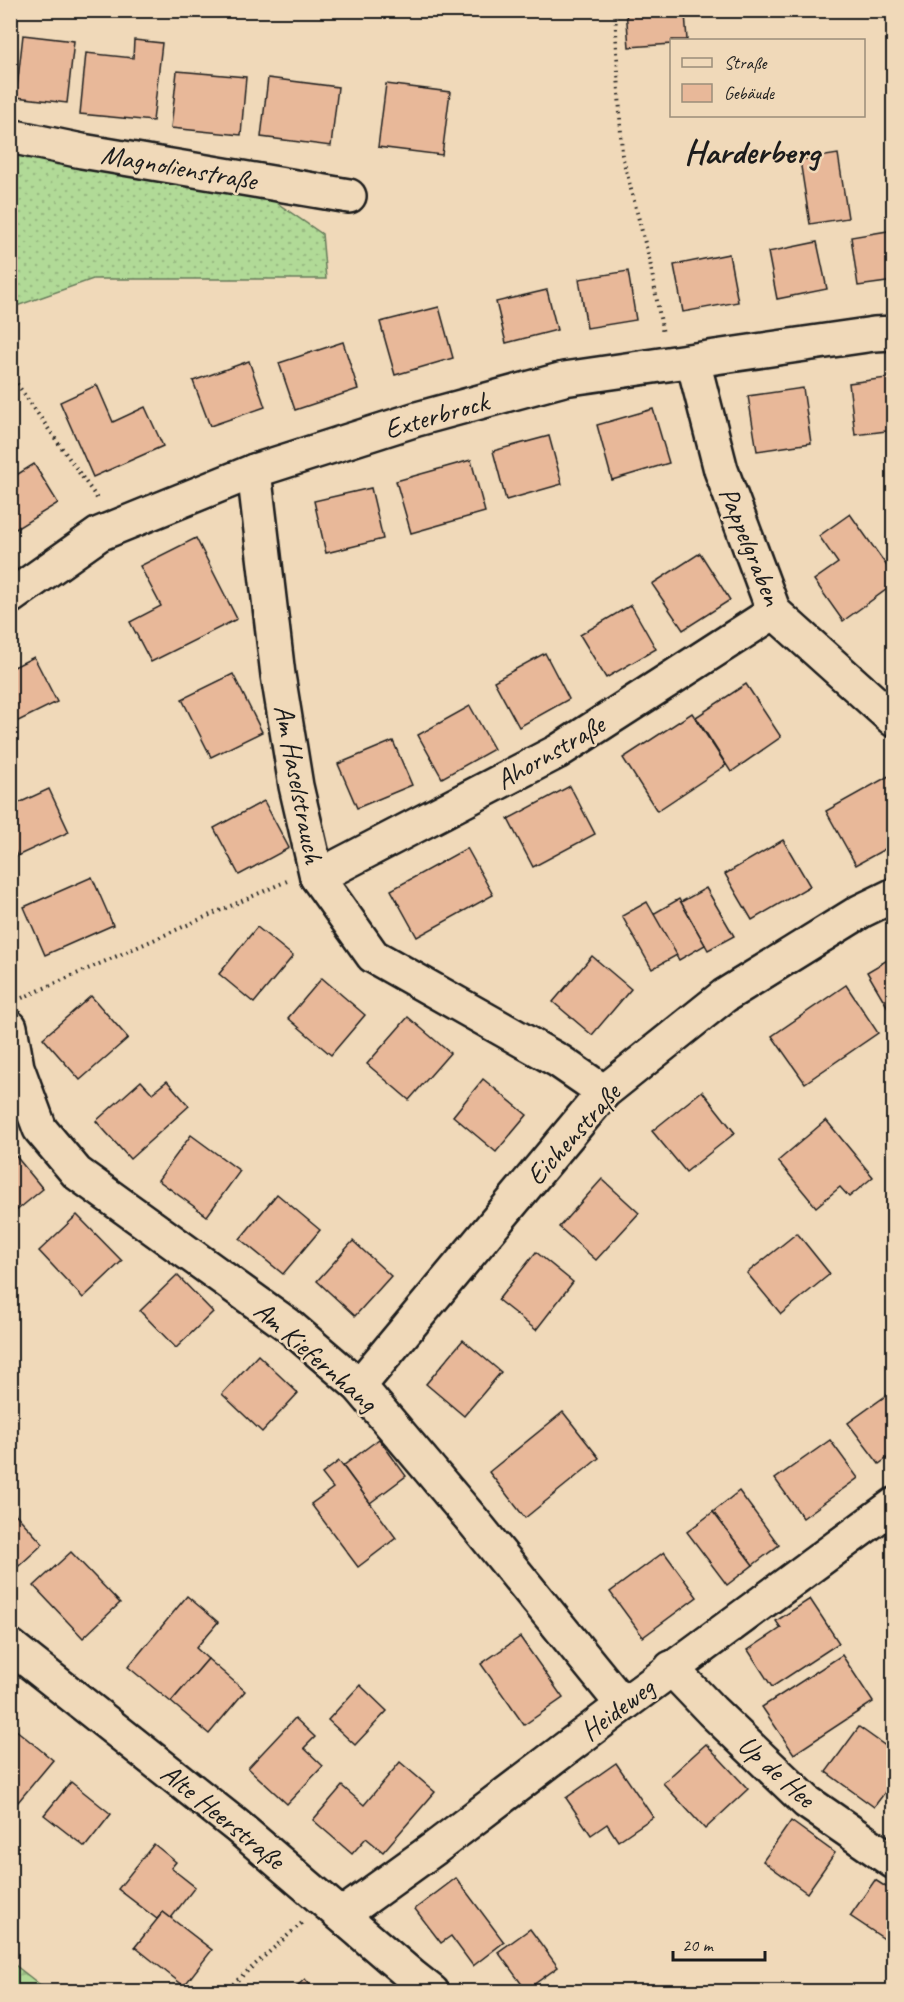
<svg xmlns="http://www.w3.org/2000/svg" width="904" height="2002" viewBox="0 0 904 2002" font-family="Caveat,sans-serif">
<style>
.grass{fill:url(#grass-dots);stroke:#667b5a;stroke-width:1.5}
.forest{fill:url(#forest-firs);stroke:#667b5a;stroke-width:1.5}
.building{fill:#e8b899;stroke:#1c1c1c;stroke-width:1.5}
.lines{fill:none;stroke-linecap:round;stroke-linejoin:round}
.minor-casing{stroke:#1c1c1c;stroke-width:38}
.path{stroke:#1c1c1c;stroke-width:4;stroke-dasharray:1.5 4.5;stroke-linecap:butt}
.minor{stroke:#f0d9b9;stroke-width:33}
.labels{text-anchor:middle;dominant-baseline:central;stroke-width:5;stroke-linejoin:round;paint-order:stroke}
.street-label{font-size:28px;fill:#1c1c1c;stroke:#f0d9b9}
.district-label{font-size:34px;font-weight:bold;fill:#1c1c1c;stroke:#f0d9b9}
</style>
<defs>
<pattern id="grass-dots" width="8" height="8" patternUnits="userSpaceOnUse" patternTransform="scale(1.5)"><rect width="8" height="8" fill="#b1da97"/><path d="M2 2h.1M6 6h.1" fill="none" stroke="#98ba82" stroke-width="1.8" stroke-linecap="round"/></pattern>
<pattern id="forest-firs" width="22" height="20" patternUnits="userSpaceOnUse" patternTransform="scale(1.5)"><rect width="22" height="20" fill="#b1da97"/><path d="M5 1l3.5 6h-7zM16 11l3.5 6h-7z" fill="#98ba82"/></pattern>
</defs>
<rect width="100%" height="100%" fill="#f0d9b9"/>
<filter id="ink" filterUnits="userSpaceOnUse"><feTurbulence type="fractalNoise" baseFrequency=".0167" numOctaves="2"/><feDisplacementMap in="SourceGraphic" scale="12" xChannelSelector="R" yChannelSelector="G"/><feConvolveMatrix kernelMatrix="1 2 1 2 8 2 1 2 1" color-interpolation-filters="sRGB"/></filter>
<g filter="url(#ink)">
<path class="grass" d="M10 153 118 175 271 199 322 234 326 279H93L11 308Z"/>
<path class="forest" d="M11 1962 48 1991H11Z"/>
<g class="building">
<path d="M626 10H714V11L685 13 687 40H672V44L629 47Z"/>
<path d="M23 35 74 41 67 103 16 97Z"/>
<path d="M134 40 162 43 153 121 80 114 86 53 133 58Z"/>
<path d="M177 71 246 77 241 135 171 128Z"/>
<path d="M268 78 338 87 331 146 261 137Z"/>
<path d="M386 84 450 92 442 155 378 147Z"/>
<path d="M838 154 848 218 810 224 800 160Z"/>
<path d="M894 230V281L858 286 851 237Z"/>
<path d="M817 242 827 289 777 299 768 252Z"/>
<path d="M729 254 738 302 683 312 674 265Z"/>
<path d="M628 271 636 320 587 328 579 279Z"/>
<path d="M547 290 557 330 506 343 496 302Z"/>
<path d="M439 307 453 358 395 375 380 322Z"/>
<path d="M343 342 358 389 295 410 279 363Z"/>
<path d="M249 361 265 407 210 426 193 381Z"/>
<path d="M894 377V430L855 435 849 383Z"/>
<path d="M97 385 113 422 145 407 163 446 93 477 60 402Z"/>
<path d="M803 388 811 443 757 451 748 396Z"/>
<path d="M653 409 669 463 612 480 597 425Z"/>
<path d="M549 436 562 484 506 500 493 451Z"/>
<path d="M471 460 485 512 411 533 396 481Z"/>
<path d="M34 464 58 503 11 532 10 479Z"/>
<path d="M371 488 383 539 326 553 314 501Z"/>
<path d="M850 514 894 576V584L843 621 814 580 838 563 819 536Z"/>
<path d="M196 538 237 619 151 662 130 622 161 606 140 566Z"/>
<path d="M700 553 730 600 683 630 652 584Z"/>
<path d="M631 605 656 649 606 678 580 635Z"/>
<path d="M545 653 569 699 519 727 494 681Z"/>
<path d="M34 657 57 702 10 725V669Z"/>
<path d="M233 674 262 732 211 757 182 699Z"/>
<path d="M746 684 781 737 731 772 696 717Z"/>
<path d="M470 706 494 749 442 778 418 735Z"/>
<path d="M692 713 726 765 657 811 623 758Z"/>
<path d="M393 741 412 785 357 808 338 764Z"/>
<path d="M894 773V844L856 865 826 811Z"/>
<path d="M570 786 595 834 533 867 508 819Z"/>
<path d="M49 789 69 832 17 856 10 841V807Z"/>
<path d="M264 801 289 848 239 875 214 828Z"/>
<path d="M783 840 810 886 752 920 725 874Z"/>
<path d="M467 848 493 895 417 937 391 890Z"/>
<path d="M92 877 113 925 45 955 24 907Z"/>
<path d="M706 888 734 936 708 950 681 902Z"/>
<path d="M679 899 705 945 679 960 653 914Z"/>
<path d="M647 902 677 955 652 969 622 916Z"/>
<path d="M257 927 293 956 254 1003 219 974Z"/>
<path d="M592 956 631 989 592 1035 553 1002Z"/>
<path d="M894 956V1018L867 972Z"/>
<path d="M322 978 365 1015 331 1055 288 1018Z"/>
<path d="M846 985 878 1033 805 1083 772 1036Z"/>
<path d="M91 996 128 1038 80 1080 43 1038Z"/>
<path d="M408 1017 450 1053 409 1100 367 1064Z"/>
<path d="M483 1079 527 1115 496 1152 453 1116Z"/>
<path d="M141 1081 152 1093 167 1081 189 1106 130 1159 96 1121Z"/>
<path d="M702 1091 735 1133 686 1172 652 1131Z"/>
<path d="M826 1120 873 1177 849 1197 840 1187 816 1207 778 1161Z"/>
<path d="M191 1135 240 1171 207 1216 158 1180Z"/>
<path d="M10 1149 43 1189 10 1216Z"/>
<path d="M602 1179 639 1213 596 1260 559 1227Z"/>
<path d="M277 1194 320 1230 283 1274 240 1239Z"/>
<path d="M77 1215 122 1261 83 1298 39 1251Z"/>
<path d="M797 1233 830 1274 781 1314 747 1273Z"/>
<path d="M353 1241 391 1276 355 1316 317 1281Z"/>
<path d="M536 1252 573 1282 536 1330 498 1300Z"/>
<path d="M177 1275 213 1312 176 1348 140 1311Z"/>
<path d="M463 1340 501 1372 464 1416 426 1384Z"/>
<path d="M258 1355 298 1393 262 1432 222 1394Z"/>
<path d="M894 1390V1453L879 1464 848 1423Z"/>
<path d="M563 1412 599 1458 525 1518 489 1472Z"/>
<path d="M379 1439 406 1476 370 1503 343 1466Z"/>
<path d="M830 1440 858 1478 803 1518 775 1479Z"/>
<path d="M339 1461 396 1538 358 1567 311 1504 333 1488 322 1474Z"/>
<path d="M739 1491 779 1545 753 1565 713 1512Z"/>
<path d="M10 1508 43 1544 10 1574Z"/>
<path d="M713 1512 753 1565 727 1585 687 1532Z"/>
<path d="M71 1552 120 1603 83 1638 34 1586Z"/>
<path d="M664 1552 697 1597 643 1637 610 1592Z"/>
<path d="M187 1596 218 1622 196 1648 208 1659 171 1702 128 1667Z"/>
<path d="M810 1599 839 1643 772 1687 748 1650 781 1628 776 1621Z"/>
<path d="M520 1637 563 1698 524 1725 481 1664Z"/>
<path d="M842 1655 873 1702 794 1754 762 1707Z"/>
<path d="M208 1659 245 1691 209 1734 171 1702Z"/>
<path d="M360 1685 387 1711 355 1745 328 1720Z"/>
<path d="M295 1718 315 1737 304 1748 323 1766 287 1804 248 1768Z"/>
<path d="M10 1725 53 1760 18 1802 10 1796Z"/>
<path d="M859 1727 894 1752V1780L874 1807 826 1772Z"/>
<path d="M706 1744 748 1789 705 1829 663 1783Z"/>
<path d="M400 1762 435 1792 383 1852 366 1838 352 1854 313 1820 342 1786 364 1805Z"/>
<path d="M616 1763 653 1817 618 1841 607 1824 591 1835 566 1798Z"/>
<path d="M71 1782 111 1814 85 1847 44 1815Z"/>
<path d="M791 1821 835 1853 807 1893 763 1861Z"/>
<path d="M154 1844 176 1862 171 1868 195 1887 171 1918 163 1912 157 1919 118 1889Z"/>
<path d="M456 1878 504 1942 473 1966 451 1936 441 1943 415 1909Z"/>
<path d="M875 1880 894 1892V1935L889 1942 850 1916Z"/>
<path d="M163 1912 212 1950 184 1986 135 1947Z"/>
<path d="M530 1929 558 1967 526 1990 498 1952Z"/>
<path d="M305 1979 316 1992H290Z"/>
</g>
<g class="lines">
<defs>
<g id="minor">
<path d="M10 136 82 151 349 196"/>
<path d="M693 361 721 470 774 612 894 720"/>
<path d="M254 471 278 675 296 786 317 877 373 956 559 1061 604 1092"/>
<path d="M10 597 99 534 254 471 417 419 564 379 874 334 894 333"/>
<path d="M317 877 557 752 774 612"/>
<path d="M10 1027 17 1067 40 1129 77 1173 288 1325 359 1386 474 1522 623 1705"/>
<path d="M359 1386 604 1092 724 996 861 911 894 895"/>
<path d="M10 1646 237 1826 413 1977 432 1992"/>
<path d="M671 1668 712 1711 807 1802 894 1862"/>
<path d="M342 1915 435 1848 623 1705 894 1505"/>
</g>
</defs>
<use href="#minor" class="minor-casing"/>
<g class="path">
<path d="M615 10 622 155 650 262 663 334"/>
<path d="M10 374 99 501"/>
<path d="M22 998 287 881"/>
<path d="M224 1992 303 1922"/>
</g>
<use href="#minor" class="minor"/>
</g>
</g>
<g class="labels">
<g class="street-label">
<text transform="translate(179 167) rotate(10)">Magnolienstraße</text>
<text transform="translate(436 415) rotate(-16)">Exterbrock</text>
<text transform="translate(751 546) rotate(68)">Pappelgraben</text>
<text transform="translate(550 752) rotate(-30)">Ahornstraße</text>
<text transform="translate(299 784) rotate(79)">Am Haselstrauch</text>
<text transform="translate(573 1134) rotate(-48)">Eichenstraße</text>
<text transform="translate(316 1356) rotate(41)">Am Kiefernhang</text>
<text transform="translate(617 1709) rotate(-37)">Heideweg</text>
<text transform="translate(777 1771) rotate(42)">Up de Hee</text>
<text transform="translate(223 1816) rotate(39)">Alte Heerstraße</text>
</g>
<g class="district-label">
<text x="752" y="151">Harderberg</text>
</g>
</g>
<rect width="904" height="2002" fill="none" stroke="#f0d9b9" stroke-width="36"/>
<rect x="18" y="18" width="868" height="1966" fill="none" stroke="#1c1c1c" stroke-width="2" filter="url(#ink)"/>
<rect x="670" y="39" width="195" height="78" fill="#f0d9b9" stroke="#9b8d7a" stroke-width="1.5"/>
<rect x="682" y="58" width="30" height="9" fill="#f0d9b9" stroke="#9b8d7a" stroke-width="1.5"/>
<text x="724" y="69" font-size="18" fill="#1c1c1c">Straße</text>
<rect x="682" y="84" width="30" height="18" fill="#e8b899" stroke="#9b8d7a" stroke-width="1.5"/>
<text x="724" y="99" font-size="18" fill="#1c1c1c">Gebäude</text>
<path d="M673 1951v9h92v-9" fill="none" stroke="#1c1c1c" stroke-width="3"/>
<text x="682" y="1951" font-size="18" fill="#1c1c1c" stroke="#f0d9b9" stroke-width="4.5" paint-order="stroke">20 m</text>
</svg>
